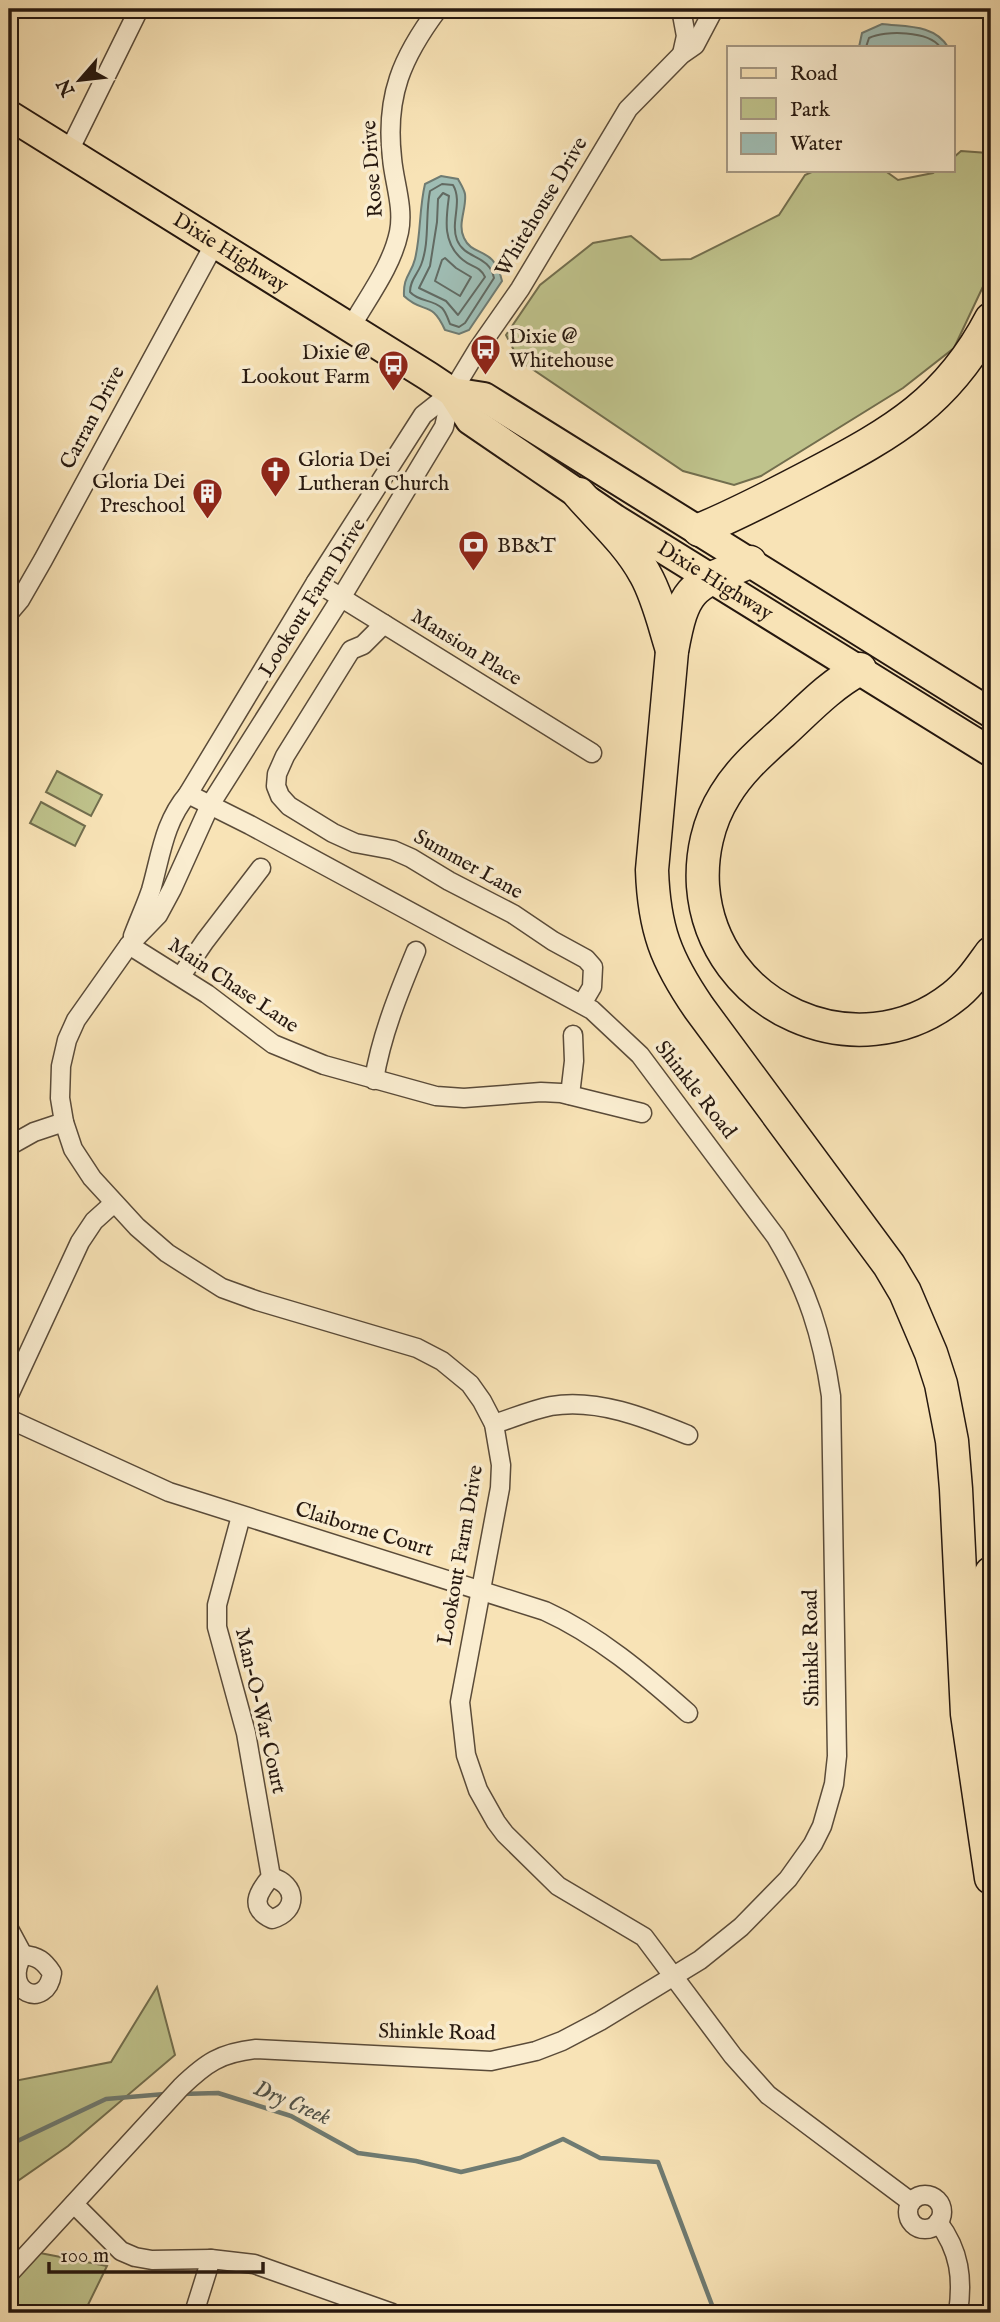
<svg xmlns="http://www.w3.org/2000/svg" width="1000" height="2322" viewBox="0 0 1000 2322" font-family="'IM FELL English',serif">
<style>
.green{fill:#bfc38c;stroke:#726e4e;stroke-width:2}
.water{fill:#9fbdb4;stroke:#6f7b72;stroke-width:2}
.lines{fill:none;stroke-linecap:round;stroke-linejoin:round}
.shore{stroke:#626a62;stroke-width:2}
.stream{stroke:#6f7b72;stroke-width:4.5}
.minor-casing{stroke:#5a4b39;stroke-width:21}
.primary-casing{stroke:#26180f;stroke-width:32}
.motorway-casing{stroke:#26180f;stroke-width:35}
.minor{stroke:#faedd0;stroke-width:18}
.primary{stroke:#f8e3b6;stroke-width:28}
.motorway{stroke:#f8e3b6;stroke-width:32}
.labels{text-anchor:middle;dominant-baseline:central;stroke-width:7;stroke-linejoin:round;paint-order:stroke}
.street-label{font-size:21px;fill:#26180f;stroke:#faedd0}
.poi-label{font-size:21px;fill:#26180f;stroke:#faedd0;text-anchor:start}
.water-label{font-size:23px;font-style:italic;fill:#505249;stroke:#faedd0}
</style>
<rect width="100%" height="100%" fill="#f8e3b6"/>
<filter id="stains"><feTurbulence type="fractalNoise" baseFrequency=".00286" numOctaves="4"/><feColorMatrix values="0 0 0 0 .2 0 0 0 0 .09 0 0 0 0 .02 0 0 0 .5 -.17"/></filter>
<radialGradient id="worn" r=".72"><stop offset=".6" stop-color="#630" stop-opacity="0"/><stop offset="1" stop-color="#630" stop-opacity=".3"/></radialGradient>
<g class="green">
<path d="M961 151 988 153 991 162V250L988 276 954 348 903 388 761 476 734 485 683 471 519 360 506 335 540 285 593 243 631 236 661 260 691 259 779 215 805 175 816 170H884L898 180 933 173 937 170H953V158Z"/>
<path d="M57 771 102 795 91 816 46 792Z"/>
<path d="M41 802 85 826 75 846 30 823Z"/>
<path d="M157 1987 175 2055 68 2146 9 2187V2082L111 2062Z"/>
<path d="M40 2253 107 2266 84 2313H9V2286Z"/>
</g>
<g class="water">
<path d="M882 24C906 27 934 24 948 47H859L862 33Z"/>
<path d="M441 176 458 179C460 183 464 189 465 194 467 208 457 224 464 238 473 258 494 245 502 281L469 330 459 334 445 330C431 299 424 315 404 296 403 276 411 275 415 259 421 234 419 209 425 184Z"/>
</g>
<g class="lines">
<g class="shore">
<path d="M866 47 869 38C885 30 929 31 940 47"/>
<path d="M442 184 453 185C463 202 450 222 457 240 465 260 489 254 494 278L465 323 459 327 450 324C448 319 446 312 442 308 432 299 419 302 410 292 410 280 417 275 421 265 430 242 425 215 430 191Z"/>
<path d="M443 193 449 196C446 219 442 243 463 260 471 267 480 266 485 277L458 315 446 301 419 288 430 266 437 222 438 199Z"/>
<path d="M445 258 456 268 471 277 460 296 435 281 442 260Z"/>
</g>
<g class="stream">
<path d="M181 2094 218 2093 291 2116 358 2153 416 2161 461 2172 520 2158 563 2139 600 2158 658 2162 715 2313"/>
<path d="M9 2145 106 2099 165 2094"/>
</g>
<defs>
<g id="minor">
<path d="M681 9 686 36 682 54"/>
<path d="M714 9 695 45 682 54 628 109 520 289 478 349 452 392 444 427 341 598 210 805 172 889 158 915 129 945 76 1020 67 1040 61 1066 60 1098 64 1122 73 1149 92 1178 137 1227 167 1253 222 1288 258 1301 417 1348 442 1361 470 1384 482 1401 494 1424 501 1465 500 1488 460 1702 466 1755 478 1790 496 1822 505 1834 558 1886 644 1937 733 2056 768 2095 911 2202"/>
<path d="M68 153 139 9"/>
<path d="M351 327C368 297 392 266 399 232 404 207 394 182 392 158 385 96 402 57 438 9"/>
<path d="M316 582 592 753"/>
<path d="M9 613 20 600 43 560 215 243"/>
<path d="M384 624 363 645 351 650 285 756 277 774 276 786 280 796 289 806 333 833 355 843 393 850 411 858 449 881 513 914 553 941 586 959 593 967 592 987 582 1004"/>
<path d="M133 936C139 920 146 905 151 890 161 855 164 822 188 794L316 582 423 415 452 392"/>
<path d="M129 945 207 994 273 1044 324 1065 436 1096 464 1098 541 1092 561 1093 642 1113"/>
<path d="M181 976 205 941 261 868"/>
<path d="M374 1080C381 1036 399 992 416 951"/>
<path d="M570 1095 574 1061 573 1035"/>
<path d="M9 1146 34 1132 64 1122"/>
<path d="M9 1395 80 1242 94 1221 114 1203"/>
<path d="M9 1419 169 1492 545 1611C598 1635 644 1674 688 1713"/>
<path d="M494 1424C513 1418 531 1410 551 1406 597 1398 646 1418 688 1435"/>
<path d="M241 1516 217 1605V1627L246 1733 271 1877C257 1893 249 1908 272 1919 299 1911 297 1884 271 1877"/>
<path d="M9 1929 23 1955"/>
<path d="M23 1955C38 1956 44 1961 52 1973 47 2011 0 1992 23 1955Z"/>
<circle cx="925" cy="2212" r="17"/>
<path d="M74 2204 121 2251 135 2257 152 2260 211 2259 254 2264 392 2313"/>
<path d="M938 2222C960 2251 963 2279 958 2313"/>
<path d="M9 2274 181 2087C206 2063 220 2053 256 2049L491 2061 536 2051 562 2041 600 2021 700 1960 741 1927 788 1879 813 1844 822 1826 834 1784 837 1756 831 1396C822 1335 808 1290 776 1237L640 1055 592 1010 250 825 188 794"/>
<path d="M194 2313 211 2259"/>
</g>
<g id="primary">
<path id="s1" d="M9 115 428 376 452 392 470 420 615 519 991 752"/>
<path d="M452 392 484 397 991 713"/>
</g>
<g id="motorway">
<path d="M579 494C601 519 629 544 645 574 658 597 664 625 672 650"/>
<path d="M699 530C738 514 776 494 814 474 894 432 948 401 991 319"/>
<path d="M750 562C691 586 684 586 672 651L652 870C654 929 666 960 699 1008L889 1265 905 1292 931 1353 941 1384 952 1441 956 1489 967 1714 991 1878"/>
<path d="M860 669C830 685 807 710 782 733 761 752 740 770 725 795 708 822 701 855 703 886 712 1008 857 1073 953 997 969 985 980 968 991 953"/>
<path d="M987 1743 991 1573"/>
</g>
</defs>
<use href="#minor" class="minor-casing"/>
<use href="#primary" class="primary-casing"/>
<use href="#motorway" class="motorway-casing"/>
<use href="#minor" class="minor"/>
<use href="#primary" class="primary"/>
<use href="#motorway" class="motorway"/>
</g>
<defs>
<symbol id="bus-pin" viewBox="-11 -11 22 30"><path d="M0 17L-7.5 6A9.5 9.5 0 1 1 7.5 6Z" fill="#8f2418" stroke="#faedd0"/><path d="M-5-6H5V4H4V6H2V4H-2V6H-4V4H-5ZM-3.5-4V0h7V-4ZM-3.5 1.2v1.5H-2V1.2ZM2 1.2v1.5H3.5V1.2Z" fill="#fff"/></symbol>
<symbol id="church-pin" viewBox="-11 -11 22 30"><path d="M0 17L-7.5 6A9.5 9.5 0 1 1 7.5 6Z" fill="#8f2418" stroke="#faedd0"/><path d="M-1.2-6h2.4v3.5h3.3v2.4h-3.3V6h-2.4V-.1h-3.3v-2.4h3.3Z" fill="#fff"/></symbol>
<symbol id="building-pin" viewBox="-11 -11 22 30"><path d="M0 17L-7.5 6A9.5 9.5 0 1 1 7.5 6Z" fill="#8f2418" stroke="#faedd0"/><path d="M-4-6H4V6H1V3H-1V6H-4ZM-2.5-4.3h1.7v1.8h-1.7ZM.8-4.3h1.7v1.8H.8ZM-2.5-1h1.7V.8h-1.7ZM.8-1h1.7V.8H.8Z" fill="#fff"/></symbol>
<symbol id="bank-pin" viewBox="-11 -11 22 30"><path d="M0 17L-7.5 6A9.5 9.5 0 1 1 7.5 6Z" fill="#8f2418" stroke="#faedd0"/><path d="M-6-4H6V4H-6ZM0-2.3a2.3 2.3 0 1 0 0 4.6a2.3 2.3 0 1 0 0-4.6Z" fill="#fff"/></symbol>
</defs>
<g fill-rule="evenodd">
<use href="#bus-pin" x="468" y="332" width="35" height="47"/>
<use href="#bus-pin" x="376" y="348" width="35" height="47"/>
<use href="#church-pin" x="258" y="454" width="35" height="47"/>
<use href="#building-pin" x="190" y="476" width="35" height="47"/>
<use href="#bank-pin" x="456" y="528" width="35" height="47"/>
</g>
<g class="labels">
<g class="street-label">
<text transform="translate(373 169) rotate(-94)">Rose Drive</text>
<text transform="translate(542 207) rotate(-59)">Whitehouse Drive</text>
<text stroke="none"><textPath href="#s1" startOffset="261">Dixie Highway</textPath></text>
<text transform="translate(93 418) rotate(-62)">Carran Drive</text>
<text stroke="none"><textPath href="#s1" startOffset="849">Dixie Highway</textPath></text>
<text transform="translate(313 598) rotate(-58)">Lookout Farm Drive</text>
<text transform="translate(466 648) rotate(32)">Mansion Place</text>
<text transform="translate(468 865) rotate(29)">Summer Lane</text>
<text transform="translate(233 986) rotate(34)">Main Chase Lane</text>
<text transform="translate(695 1090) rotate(52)">Shinkle Road</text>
<text transform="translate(364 1530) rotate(17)">Claiborne Court</text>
<text transform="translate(461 1555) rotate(-80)">Lookout Farm Drive</text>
<text transform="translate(812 1648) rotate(-91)">Shinkle Road</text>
<text transform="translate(260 1711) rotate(77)">Man-O-War Court</text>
<text transform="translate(437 2033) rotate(1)">Shinkle Road</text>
</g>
<g class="poi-label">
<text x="509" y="337">Dixie @<tspan x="509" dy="24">Whitehouse</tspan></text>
<text x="370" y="353" text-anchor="end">Dixie @<tspan x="370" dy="24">Lookout Farm</tspan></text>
<text x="298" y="460">Gloria Dei<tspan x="298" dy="24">Lutheran Church</tspan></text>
<text x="185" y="482" text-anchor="end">Gloria Dei<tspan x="185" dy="24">Preschool</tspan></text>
<text x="497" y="546">BB&amp;T</text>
</g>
<g class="water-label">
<text transform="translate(292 2103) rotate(23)">Dry Creek</text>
</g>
</g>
<rect width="1000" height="2322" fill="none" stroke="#f8e3b6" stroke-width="35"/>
<rect x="10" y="10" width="979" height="2301" fill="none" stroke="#26180f" stroke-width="3.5"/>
<rect x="18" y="18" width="965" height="2287" fill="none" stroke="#26180f" stroke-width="2"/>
<rect x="727" y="46" width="228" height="126" fill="#faedd0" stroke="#a59883" stroke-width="2"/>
<rect x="741" y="68" width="35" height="10" fill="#f8e3b6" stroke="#a59883" stroke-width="2"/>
<text x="790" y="80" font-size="21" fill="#26180f">Road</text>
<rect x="741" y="98" width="35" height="21" fill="#bfc38c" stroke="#a59883" stroke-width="2"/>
<text x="790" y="116" font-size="21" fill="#26180f">Park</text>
<rect x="741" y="133" width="35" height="21" fill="#9fbdb4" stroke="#a59883" stroke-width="2"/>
<text x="790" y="150" font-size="21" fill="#26180f">Water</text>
<g transform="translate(80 80) rotate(242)" stroke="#faedd0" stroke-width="5" paint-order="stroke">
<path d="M0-5L12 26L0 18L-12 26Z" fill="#26180f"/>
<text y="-10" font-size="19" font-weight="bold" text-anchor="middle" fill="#26180f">N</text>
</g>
<path d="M49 2262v10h214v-10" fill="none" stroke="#26180f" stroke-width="3.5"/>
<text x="60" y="2262" font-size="21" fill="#26180f" stroke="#faedd0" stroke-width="5" paint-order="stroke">100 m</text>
<rect width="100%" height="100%" filter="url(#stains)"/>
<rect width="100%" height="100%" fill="url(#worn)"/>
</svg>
